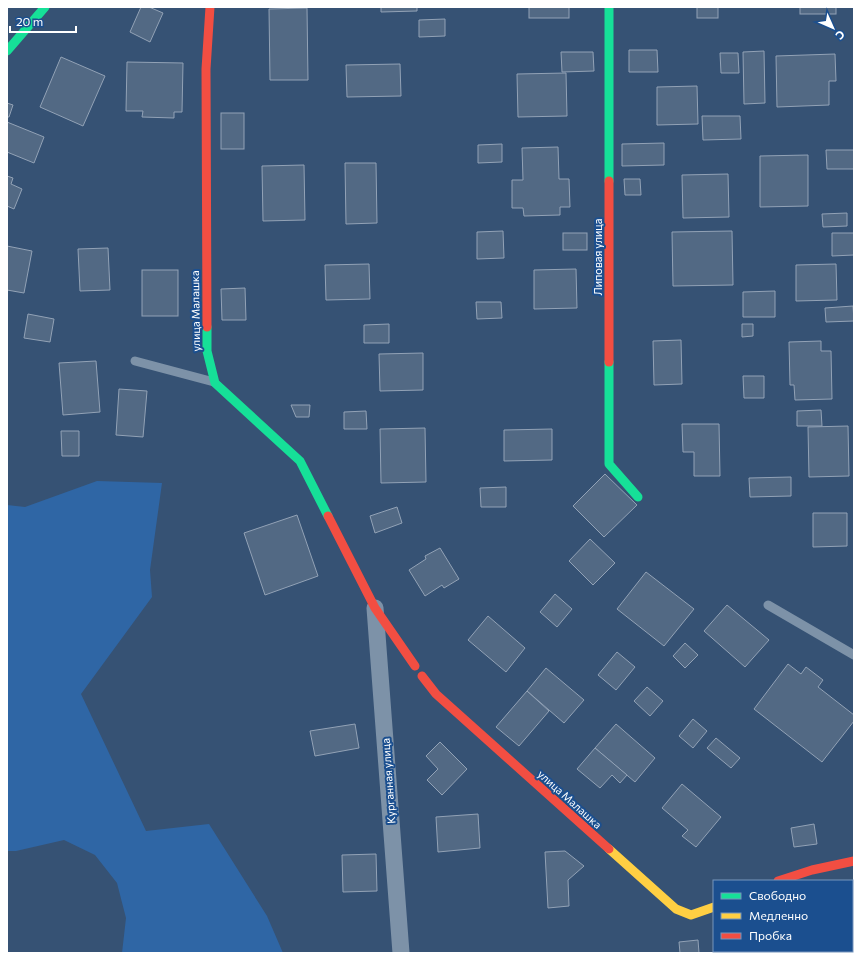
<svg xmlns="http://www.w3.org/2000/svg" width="861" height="960" viewBox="0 0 861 960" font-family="Commissioner,sans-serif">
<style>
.green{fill:#2f66a5}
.building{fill:#526984;stroke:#92a2b6}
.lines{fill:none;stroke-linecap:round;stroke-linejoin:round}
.lane{stroke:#7d92a8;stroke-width:9}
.street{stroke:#7d92a8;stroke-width:17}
.fast{stroke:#16e098;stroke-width:9}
.slow{stroke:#ffcf43;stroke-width:9}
.jam{stroke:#f24e42;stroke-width:9}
.labels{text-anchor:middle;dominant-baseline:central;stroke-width:4;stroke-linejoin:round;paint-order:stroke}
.street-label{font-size:11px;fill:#fff;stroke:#1b4f8f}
</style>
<rect width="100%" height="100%" fill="#365274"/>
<path class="green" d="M97 481 162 483 150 570 152 597 81 694 146 831 209 824 267 916 283 953H122L126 918 117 883 95 855 64 840 16 851H7V505L25 507Z"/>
<g class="building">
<path d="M141 7H149L163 13 150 42 130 32Z"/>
<path d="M381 7H417V11L381 12Z"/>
<rect x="529" y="7" width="40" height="11"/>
<rect x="697" y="7" width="21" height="11"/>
<rect x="800" y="7" width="36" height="7"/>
<path d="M307 8 308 80H270L269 9Z"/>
<path d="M445 19V36L419 37V20Z"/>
<path d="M629 50H657L658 72H629Z"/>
<path d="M764 51 765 103 744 104 743 52Z"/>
<path d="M561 52H593L594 71 562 72Z"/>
<path d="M720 53H738L739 73H721Z"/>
<path d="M835 54 836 81H829V105L777 107 776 56Z"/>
<path d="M61 57 105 76 83 126 40 107Z"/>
<path d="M127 62 183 63 182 112H174V118L142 117 143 111H126Z"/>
<path d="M400 64 401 96 347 97 346 65Z"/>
<path d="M566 73 567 116 518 117 517 74Z"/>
<path d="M697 86 698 124 657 125V87Z"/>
<path d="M7 103 13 105 9 117H7Z"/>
<rect x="221" y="113" width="23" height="36"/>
<path d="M702 116H740L741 139 703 140Z"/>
<path d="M7 122 44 137 34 163 7 152Z"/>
<path d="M664 143V165L622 166V144Z"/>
<path d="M502 144V162L478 163V145Z"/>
<path d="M558 147 559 179H569L570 207H560V215L524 216 523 208H512V180H523L522 148Z"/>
<path d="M826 150H854V169H827Z"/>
<path d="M808 155V206L760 207V156Z"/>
<path d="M345 163H376L377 223 346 224Z"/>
<path d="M304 165 305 220 263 221 262 166Z"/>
<path d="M728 174 729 217 683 218 682 175Z"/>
<path d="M7 176 13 178 11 184 22 189 14 209 7 206Z"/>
<path d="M624 179H640L641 195H625Z"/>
<path d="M847 213V226L823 227 822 214Z"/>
<path d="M503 231 504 258 477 259V232Z"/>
<path d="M732 231 733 285 673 286 672 232Z"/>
<rect x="563" y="233" width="24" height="17"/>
<path d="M832 233H854V255L832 256Z"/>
<path d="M7 246 32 251 24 293 7 290Z"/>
<path d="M108 248 110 290 80 291 78 249Z"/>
<path d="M369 264 370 299 326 300 325 265Z"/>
<path d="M836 264 837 300 796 301V265Z"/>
<path d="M576 269 577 308 534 309V270Z"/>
<rect x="142" y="270" width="36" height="46"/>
<path d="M245 288 246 320H222L221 289Z"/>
<path d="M775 291V317H743V292Z"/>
<path d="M476 302H501L502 318 477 319Z"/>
<path d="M853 306 854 321 826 322 825 308Z"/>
<path d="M28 314 54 319 50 342 24 338Z"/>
<path d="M389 324V343H364V325Z"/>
<path d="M742 324H753V336L742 337Z"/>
<path d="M681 340 682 384 654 385 653 341Z"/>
<path d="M821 341V351H831L832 399 795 400 794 385H790L789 342Z"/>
<path d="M423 353V390L380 391 379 354Z"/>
<path d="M96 361 100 412 63 415 59 363Z"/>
<path d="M743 376H764V398H744Z"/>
<path d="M119 389 147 391 143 437 116 435Z"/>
<path d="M291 405H310L309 417H296Z"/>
<path d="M821 410 822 426H797V411Z"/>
<path d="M366 411 367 429H344V412Z"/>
<path d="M682 424H719L720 476H694V452H683Z"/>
<path d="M848 426 849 476 809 477 808 427Z"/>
<path d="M425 428 426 482 381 483 380 429Z"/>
<path d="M552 429V460L504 461V430Z"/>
<path d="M61 431H79V456H62Z"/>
<path d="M605 474 637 505 604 537 573 506Z"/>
<path d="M791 477V496L750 497 749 478Z"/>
<path d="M506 487V507H481L480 488Z"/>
<path d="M397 507 402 523 375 533 370 516Z"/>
<path d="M813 513H847V546L813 547Z"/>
<path d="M297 515 318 576 265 595 244 533Z"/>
<path d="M590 539 615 563 593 585 569 561Z"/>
<path d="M440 548 459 579 444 588 442 585 425 596 409 570 426 559 425 556Z"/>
<path d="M646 572 694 609 664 646 617 609Z"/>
<path d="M555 594 572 609 557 627 540 612Z"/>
<path d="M727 605 769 640 745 667 704 631Z"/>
<path d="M488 616 525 648 506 672 468 640Z"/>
<path d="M685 643 698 655 685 668 673 656Z"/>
<path d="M617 652 635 667 616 690 598 675Z"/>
<path d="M788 664 801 674 806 667 823 680 818 687 854 715V721L822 762 754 709Z"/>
<path d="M546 668 584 700 564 723 527 691Z"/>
<path d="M647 687 663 701 650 716 634 701Z"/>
<path d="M527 691 549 711 519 746 496 727Z"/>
<path d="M693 719 707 731 693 748 679 736Z"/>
<path d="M355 724 359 748 315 756 310 731Z"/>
<path d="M616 724 655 758 635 782 595 748Z"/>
<path d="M716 738 740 758 731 768 707 748Z"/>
<path d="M440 742 467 769 442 795 427 780 438 769 426 756Z"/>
<path d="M595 748 627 775 620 783 612 775 600 788 577 769Z"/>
<path d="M682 784 721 817 696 847 682 836 688 830 662 808Z"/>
<path d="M478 814 480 848 438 852 436 817Z"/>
<path d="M814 824 817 844 794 847 791 828Z"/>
<path d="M565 851 584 866 568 880 569 906 548 908 545 852Z"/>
<path d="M376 854 377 891 343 892 342 855Z"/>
<path d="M698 940 699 953H680L679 942Z"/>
<path d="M727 951H773L774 953H728Z"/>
<rect x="799" y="951" width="35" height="2"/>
</g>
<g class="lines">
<g class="lane">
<path d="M135 361 214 382"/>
<path d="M768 605 854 655"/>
</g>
<path class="street" d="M375 608 401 953"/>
<g class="fast">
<path d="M609 7V181"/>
<path d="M7 51 45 7"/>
<path d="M207 327V351L215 383 300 461 328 516"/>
<path d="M609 362V464L638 497"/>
</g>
<path class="slow" d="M609 849 676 909 691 915 714 907"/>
<g class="jam">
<path d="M609 181V362"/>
<path d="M207 327 206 69 210 7"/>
<path d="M328 516 375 608 415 666"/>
<path d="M422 676 436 694 609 849"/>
<path d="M778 881 812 870 854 861"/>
</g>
</g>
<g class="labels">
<g class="street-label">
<text transform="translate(597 257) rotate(-90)">Липовая улица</text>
<text transform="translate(195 311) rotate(-91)">улица Малашка</text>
<text transform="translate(388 781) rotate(-94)">Курганная улица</text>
<text transform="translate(570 799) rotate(42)">улица Малашка</text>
</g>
</g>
<rect width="861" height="960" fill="none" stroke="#ffffff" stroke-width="16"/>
<rect x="713" y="880" width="140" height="72" fill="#1b4f8f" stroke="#7695bc"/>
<rect x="721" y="893" width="20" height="6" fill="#16e098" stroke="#7695bc"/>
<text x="749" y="900" font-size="12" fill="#ffffff">Свободно</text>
<rect x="721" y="913" width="20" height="6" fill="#ffcf43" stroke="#7695bc"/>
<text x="749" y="920" font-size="12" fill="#ffffff">Медленно</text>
<rect x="721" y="933" width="20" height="6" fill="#f24e42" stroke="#7695bc"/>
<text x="749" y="940" font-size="12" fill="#ffffff">Пробка</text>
<g transform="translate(833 28) rotate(135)" stroke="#1b4f8f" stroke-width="3" paint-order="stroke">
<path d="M0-3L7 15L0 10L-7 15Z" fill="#ffffff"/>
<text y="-6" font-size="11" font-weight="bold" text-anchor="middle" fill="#ffffff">С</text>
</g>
<path d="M10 26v6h66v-6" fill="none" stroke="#ffffff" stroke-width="2"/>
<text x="16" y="26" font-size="12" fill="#ffffff" stroke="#1b4f8f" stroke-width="3" paint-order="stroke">20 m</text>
</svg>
